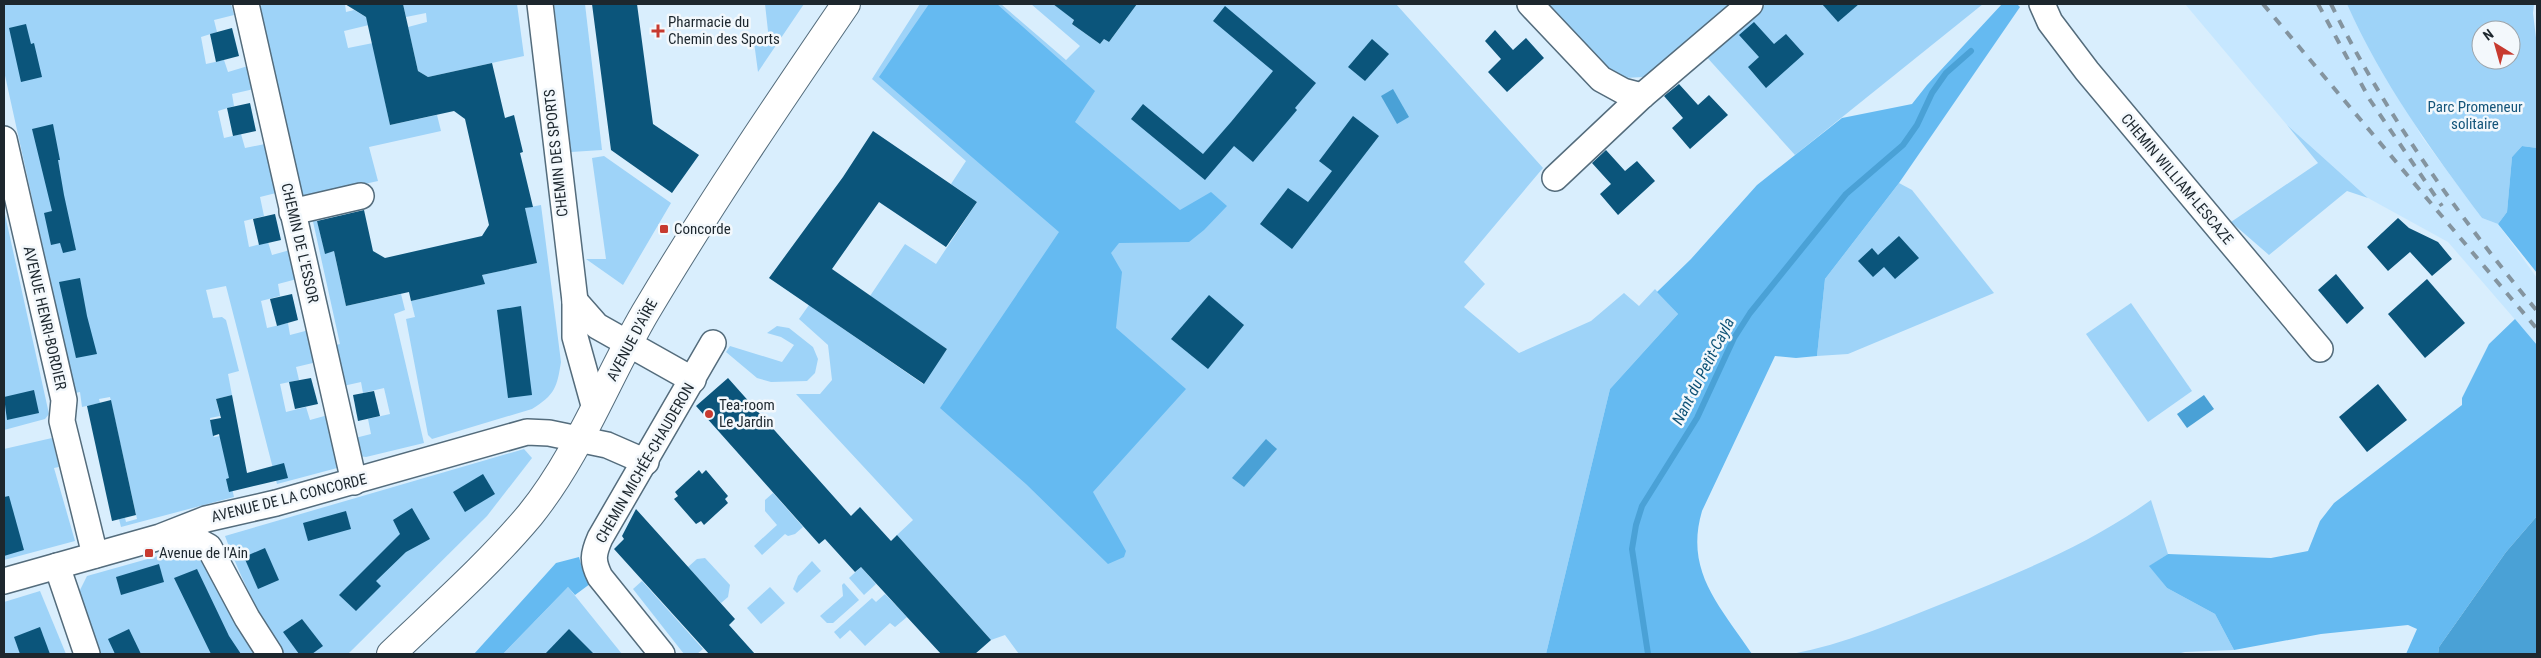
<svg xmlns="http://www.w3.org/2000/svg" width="2541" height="658" viewBox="0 0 2541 658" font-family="'Roboto Condensed',sans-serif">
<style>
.built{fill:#c6e7ff}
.green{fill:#9ed3f8;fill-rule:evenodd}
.forest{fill:#65baf1}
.water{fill:#4aa1d6}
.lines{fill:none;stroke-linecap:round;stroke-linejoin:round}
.stream{stroke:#4aa1d6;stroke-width:6}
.building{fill:#0b557b}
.minor-casing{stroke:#546c7c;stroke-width:28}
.major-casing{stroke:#546c7c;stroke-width:30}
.minor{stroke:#fff;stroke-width:25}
.major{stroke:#fff;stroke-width:28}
.rail{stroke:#84949f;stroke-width:4;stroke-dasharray:9 9;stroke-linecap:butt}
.poi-dot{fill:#c73a2f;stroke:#f3f8fc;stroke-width:2}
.labels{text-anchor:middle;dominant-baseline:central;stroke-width:5;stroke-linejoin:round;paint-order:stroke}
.poi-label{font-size:15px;fill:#1d272e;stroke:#f3f8fc;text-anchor:start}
.park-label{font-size:15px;fill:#14557a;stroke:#f3f8fc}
.street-label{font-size:15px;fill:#1d272e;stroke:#f3f8fc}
.water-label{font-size:16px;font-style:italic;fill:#105377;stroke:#f3f8fc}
</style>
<rect width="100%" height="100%" fill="#d9eefd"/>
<path class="built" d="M2185 4H2347L2422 137 2482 218 2498 224 2537 278V345L2448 242 2368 198 2287 125Z"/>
<g class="green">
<path d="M4 4H231L234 15 214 20 217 32 201 37 206 64 224 60 228 72 248 66 254 89 232 94 234 106 218 111 224 138 241 134 245 148 265 144 276 193 260 197 264 216 244 221 249 247 268 242 272 255 290 250 297 279 278 284 280 296 261 301 267 328 288 323 290 335 309 330 317 362 296 367 299 380 280 384 286 412 306 407 310 420 328 415 341 467 277 484 226 286 206 290 213 318 222 317 226 320 239 371 228 374 232 395 216 399 220 416 210 418 214 437 220 436 234 497 121 527 119 519 125 518 126 522 137 519 110 397 99 399 100 403 82 407 80 392 75 393 4 71Z"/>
<path d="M265 4H345L346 12 354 10 366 17 369 25 344 31 348 48 373 43 390 125 437 115 441 131 369 147 378 181 297 199 254 8Z"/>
<path d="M403 4H517L524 56 428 77 418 71 408 27 427 22 426 13 406 17Z"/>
<path d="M554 4H585L602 150 571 152Z"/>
<path d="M765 4H804L758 72 754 42 769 40Z"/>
<path d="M920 4H1001L1066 60 1080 46 1031 4H1053L1074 19 1072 24 1100 44 1104 39 1109 42 1137 4H1396L1543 168 1464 262 1485 284 1464 307 1519 353 1591 321 1624 293 1639 306 1655 289 1678 314 1610 389 1546 654H1019L1005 635 991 640 897 535 913 520 796 394H820L832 380 828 345 799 319 809 305 923 384 947 349 870 296 905 244 936 264 977 202 951 184 966 161 872 79Z"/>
<path d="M1543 4H1738L1660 68 1643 77 1625 78 1609 73Z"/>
<path d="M1766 4H1983L1795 155 1704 54Z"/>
<path d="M2347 4H2534L2533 13 2537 46V148L2522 146 2512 157 2507 212 2498 224 2482 218C2432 151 2381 81 2347 4ZM2481 30H2511V60H2481Z"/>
<path d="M2287 125 2368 198 2347 191 2269 255 2231 222 2318 163Z"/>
<path d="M604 156 671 203 623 285 586 259H606L592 158Z"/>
<path d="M1899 183 1912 190 1994 293 1848 354 1817 356 1825 279Z"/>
<path d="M541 205 561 362C557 387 555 395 532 409L432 439 428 435 406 319 415 317 411 301 484 284 482 275 536 263 525 208Z"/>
<path d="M4 210 49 414 45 419 4 430Z"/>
<path d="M316 216 325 253 334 251 346 306 401 294 405 310 394 314 424 443 366 457 359 456 355 438 371 434 368 419 390 414 384 388 363 393 361 382 343 386 333 346 340 344 312 217Z"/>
<path d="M2131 303 2192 391 2148 422 2086 334Z"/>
<path d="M777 326 789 328 813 347 818 359 815 373 807 381 771 382 757 378 726 352 730 346 782 362 794 345 781 337 767 333Z"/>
<path d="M52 438 59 467 54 468 75 541 4 560V449Z"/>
<path d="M524 449 532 458 487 516 348 654H284C259 616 241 579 225 536Z"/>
<path d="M773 493 803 527 795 534 788 536 785 534 762 555 754 546 777 525 765 511V500Z"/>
<path d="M2151 500 2168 554 2150 566 2167 588 2215 614 2234 650 2185 652 2177 654H1792C1844 644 1894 623 1944 603 2016 574 2087 546 2151 500Z"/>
<path d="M176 551H187L198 555 206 562 224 603 254 654H99L78 594 87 576Z"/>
<path d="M705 558 730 585 728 597 721 603 688 567 697 559Z"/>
<path d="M812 561 821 571 797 593 793 589 798 576Z"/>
<path d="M861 567 876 584 864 595 849 578Z"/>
<path d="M642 581 703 649 697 654H684L633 589Z"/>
<path d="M844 583 859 600 833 623H827L820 616 843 596 842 585Z"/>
<path d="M568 587 622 654H503Z"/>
<path d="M770 587 785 603 761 624 747 608Z"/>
<path d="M40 591 66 654H4V602Z"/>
<path d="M885 594 907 617 895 627 890 623 865 646 850 630 840 639 834 632 872 598 876 602Z"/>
</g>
<g class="forest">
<path d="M929 4H997L1095 91 1075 122 1180 210 1211 192 1227 206 1204 230 1189 242 1119 243 1111 253 1122 272 1116 328 1186 389 1093 492 1126 551 1124 557 1108 564 1026 484 940 408 1059 232 879 77Z"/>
<path d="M2002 4H2017L2020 7 1899 183 1825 279 1817 356 1796 358 1775 356 1702 511C1684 572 1721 607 1752 654H1546L1610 389 1678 314 1657 292 1691 259 1757 185 1842 118 1912 104 1927 85Z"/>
<path d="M2522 146 2537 148V273L2498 224 2507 212 2512 157Z"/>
<path d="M2515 319 2537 345V516L2506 552 2439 647 2438 654H2406L2417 629 2408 625 2321 634 2234 650 2215 614 2167 588 2149 566 2168 554 2271 558 2308 551 2320 521 2334 503 2462 405V398L2489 344Z"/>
<path d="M579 557 583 571 594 581 575 595 568 587 503 654H474L556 563Z"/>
</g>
<g class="water">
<path d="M1393 89 1409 117 1397 124 1381 96Z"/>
<path d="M2204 395 2214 409 2187 428 2177 414Z"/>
<path d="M1266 439 1277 449 1244 487 1232 478Z"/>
<path d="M2537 516V654H2438L2439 647 2506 552Z"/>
</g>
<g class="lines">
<path class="stream" d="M1648 654 1632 549 1636 525 1642 506 1697 418 1734 338 1750 313 1846 194 1903 145 1917 125 1932 93 1946 73 1971 51"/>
</g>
<g class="building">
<path d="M345 4H403L418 71 428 77 492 63 505 118 514 115 523 152 520 153 533 207 525 208 537 263 482 275 485 284 411 301 409 292 346 306 334 251 325 254 317 221 364 210 373 251 385 258 482 236 489 225 465 119 454 111 390 125 366 17Z"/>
<path d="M592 4H637L653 124 699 155 672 193 611 150Z"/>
<path d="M1053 4H1137L1109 42 1104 39 1100 44 1072 24 1074 20Z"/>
<path d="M1822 4H1859L1838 22Z"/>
<path d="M1225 6 1316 83 1295 108 1297 110 1253 162 1234 146 1205 180 1131 119 1143 104 1203 154 1231 122 1273 71 1213 21Z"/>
<path d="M1754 22 1774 44 1786 34 1804 54 1766 88 1748 67 1759 57 1739 35Z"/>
<path d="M26 24 31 44 34 43 42 77 21 82 9 28Z"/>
<path d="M232 28 239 56 216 62 210 34Z"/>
<path d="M1495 30 1513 50 1526 38 1544 58 1507 92 1488 72 1501 59 1485 41Z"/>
<path d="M1372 39 1389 54 1365 81 1348 67Z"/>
<path d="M1679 84 1698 105 1709 95 1728 115 1690 149 1672 128 1683 118 1664 96Z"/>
<path d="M250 103 256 131 233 136 227 108Z"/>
<path d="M1353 116 1379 136 1292 249 1260 224 1288 188 1308 202 1332 171 1319 161Z"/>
<path d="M53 124 60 160H58L64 195 76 250 63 253 60 243 51 245 44 213 52 211 32 129Z"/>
<path d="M873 131 977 202 946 247 879 202 832 269 947 349 924 384 769 278 843 177Z"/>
<path d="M1606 150 1625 171 1637 161 1655 181 1618 215 1600 194 1611 184 1592 163Z"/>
<path d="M275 214 281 240 259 245 253 219Z"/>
<path d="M2398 218 2409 228 2438 242 2452 259 2432 276 2410 252 2388 271 2367 247Z"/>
<path d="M1899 236 1919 258 1895 279 1884 267 1873 277 1858 261 1872 248 1878 255Z"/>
<path d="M2336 274 2364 308 2347 324 2318 290Z"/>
<path d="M80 278 87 316 97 354 76 358 59 282Z"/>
<path d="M2427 279 2465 323 2425 358 2388 314Z"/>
<path d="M292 294 298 320 277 326 270 299Z"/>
<path d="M1209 295 1244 325 1208 369 1171 339Z"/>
<path d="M521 306 532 395 508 398 497 310Z"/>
<path d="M311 378 318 404 295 409 289 382Z"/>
<path d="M728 378 851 516 860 507 891 541 897 535 991 640 975 654H941L861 567 855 572 825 539 819 544 696 406Z"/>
<path d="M2378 384 2407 420 2367 452 2339 417Z"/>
<path d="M34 390 39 413 7 420 4 397Z"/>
<path d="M374 391 380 416 358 421 353 395Z"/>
<path d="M232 395 247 473 284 463 288 478 229 492 226 479 229 478 219 434 213 436 210 420 221 418 216 399Z"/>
<path d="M111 400 136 515 112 521 87 406Z"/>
<path d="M699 470 702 474 706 470 728 496 725 499 728 503 704 525 701 521 696 524 674 499 678 496 675 492Z"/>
<path d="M483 474 495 494 465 512 453 492Z"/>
<path d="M9 496 24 550 4 556V497Z"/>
<path d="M412 508 430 539 406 552 376 581 381 586 356 611 339 595 400 534 393 520Z"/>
<path d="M636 509 735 619 729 625 755 654H709L614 549 624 539 622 536Z"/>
<path d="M346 511 351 529 308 541 303 523Z"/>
<path d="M265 548 279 580 258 589 244 557Z"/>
<path d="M159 564 164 582 121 595 116 577Z"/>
<path d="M197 569 229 636 241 654H211L174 578Z"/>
<path d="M302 619 323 646 312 654H299L283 632Z"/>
<path d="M40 627 50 654H20L14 637Z"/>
<path d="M129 629 141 654H115L108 639Z"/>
<path d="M569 629 594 654H545Z"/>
</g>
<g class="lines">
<defs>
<g id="minor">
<path d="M246 4 354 482"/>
<path d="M540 4 575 301V337L595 409"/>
<path d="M1530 4 1601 79 1623 91 1642 96"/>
<path d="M2042 4 2050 22 2087 71 2320 349"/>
<path d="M4 139 64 400 62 421 95 555"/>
<path d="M1555 178 1642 96 1750 4"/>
<path d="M292 212 361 196"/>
<path d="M575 301 597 326 693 380"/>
<path d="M165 537H191L209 547 247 618 270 654"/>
<path d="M57 566 87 654"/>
<path d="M4 581 160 537 206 519 276 503 527 432 549 433 607 445 646 462"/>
<path d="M662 654 600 577C592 561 593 554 600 538L713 343"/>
</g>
<path id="major" d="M391 654C438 609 488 565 530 515 579 454 606 380 645 313 708 207 777 105 846 4"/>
</defs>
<use href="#minor" class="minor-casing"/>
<use href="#major" class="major-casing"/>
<use href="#minor" class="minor"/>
<use href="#major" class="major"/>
<g class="rail">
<path d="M2263 4 2537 329"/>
<path d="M2318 4 2370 100 2442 206"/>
<path d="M2331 4C2385 114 2459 217 2537 311"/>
</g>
</g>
<g class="poi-dot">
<path d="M655.5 23.5h5v5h5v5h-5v5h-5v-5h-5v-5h5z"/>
<rect x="659" y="224" width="10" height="10" rx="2.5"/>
<circle cx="709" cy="414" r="5"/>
<rect x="144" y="548" width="10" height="10" rx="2.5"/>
</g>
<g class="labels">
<g class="poi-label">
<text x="668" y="22">Pharmacie du<tspan x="668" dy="17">Chemin des Sports</tspan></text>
<text x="674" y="229">Concorde</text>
<text x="719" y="405">Tea-room<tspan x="719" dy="17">Le Jardin</tspan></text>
<text x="159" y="553">Avenue de l'Ain</text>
</g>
<g class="park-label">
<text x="2475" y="107">Parc Promeneur<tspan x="2475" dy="17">solitaire</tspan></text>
</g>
<g class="street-label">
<text transform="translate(556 153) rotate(-96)">CHEMIN DES SPORTS</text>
<text transform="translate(2177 179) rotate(50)">CHEMIN WILLIAM-LESCAZE</text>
<text transform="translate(300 243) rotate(77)">CHEMIN DE L'ESSOR</text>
<text transform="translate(45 318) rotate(77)">AVENUE HENRI-BORDIER</text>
<text transform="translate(632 340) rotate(-62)">AVENUE D'AÏRE</text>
<text transform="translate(645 463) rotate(-60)">CHEMIN MICHÉE-CHAUDERON</text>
<text transform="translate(289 498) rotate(-14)">AVENUE DE LA CONCORDE</text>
</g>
<g class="water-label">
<text transform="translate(1703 371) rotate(-63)">Nant du Petit-Cayla</text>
</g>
</g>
<rect width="2541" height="658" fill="none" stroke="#1d272e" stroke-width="10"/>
<g transform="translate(2496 45) rotate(323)"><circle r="24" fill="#f3f8fc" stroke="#9da4aa"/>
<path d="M0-4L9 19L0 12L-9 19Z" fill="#c73a2f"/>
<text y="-8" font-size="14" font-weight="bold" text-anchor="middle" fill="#1d272e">N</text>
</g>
</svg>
